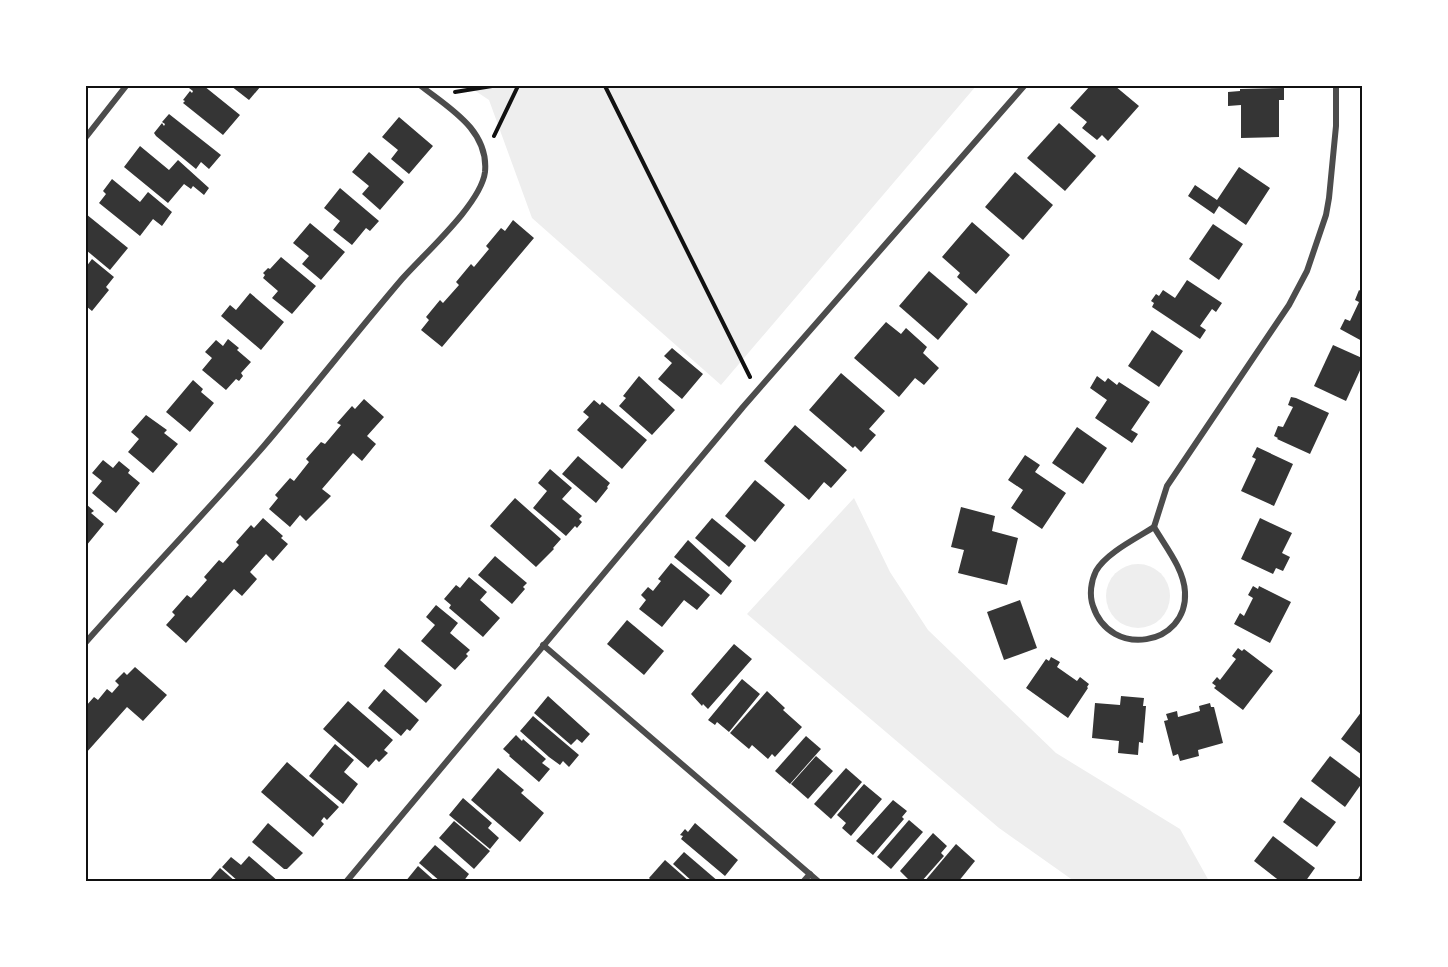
<svg xmlns="http://www.w3.org/2000/svg" width="1448" height="967" viewBox="0 0 1448 967" font-family="'Space Grotesk',sans-serif">
<style>
.green{fill:#eee}
.building{fill:#353535}
.lines{fill:none;stroke-linecap:round;stroke-linejoin:round}
.path{stroke:#111;stroke-width:4}
.minor{stroke:#4c4c4c;stroke-width:6}
.neatline{fill:none;stroke:#111;stroke-width:2}
</style>
<rect width="100%" height="100%" fill="#fff"/>
<g class="green">
<path d="M468 86H976L721 385 532 218 489 100Z"/>
<path d="M854 498 890 572 928 630 1056 753 1180 829 1209 881H1074L999 828 747 614Z"/>
<circle cx="1138" cy="596" r="32"/>
</g>
<g class="building">
<path d="M191 86H204L240 115 223 135 183 103 185 101 183 100 190 91 192 93 193 91 189 88Z"/>
<path d="M231 86H261L249 100Z"/>
<path d="M1090 86H1115L1139 106 1108 141 1102 135 1097 140 1082 128 1087 122 1070 108Z"/>
<path d="M1284 88V100H1279V137L1241 138V105L1228 106V92L1240 91V89Z"/>
<path d="M169 114 221 155 209 169 201 162 196 169 156 136 154 133 162 123 164 126 165 124 162 122Z"/>
<path d="M399 117 433 146 409 174 391 159 398 150 382 137Z"/>
<path d="M1059 123 1096 156 1065 191 1027 158Z"/>
<path d="M140 146 169 170 178 160 209 188 204 195 193 186 191 189 184 184 168 203 124 167Z"/>
<path d="M369 152 404 182 380 210 362 194 369 186 352 172Z"/>
<path d="M1239 167 1270 188 1246 225 1219 206 1214 214 1188 196 1195 185 1217 200Z"/>
<path d="M1015 172 1053 205 1023 240 985 207Z"/>
<path d="M112 179 140 202 148 192 172 212 162 226 153 219 140 236 99 203 106 194 103 191Z"/>
<path d="M340 188 379 221 370 231 366 228 352 245 333 230 340 221 324 208Z"/>
<path d="M86 214 128 248 110 270 86 250Z"/>
<path d="M513 220 534 238 442 347 421 330 429 320 426 317 440 300 443 303 459 285 456 282 471 264 474 267 489 249 486 246 501 228 505 231Z"/>
<path d="M972 222 1010 255 976 294 957 277 960 273 942 257Z"/>
<path d="M310 223 345 252 321 280 302 264 309 256 293 243Z"/>
<path d="M1213 224 1243 244 1219 280 1189 259Z"/>
<path d="M281 257 316 286 292 314 272 298 278 291 263 278 265 275 263 273 268 268 270 269Z"/>
<path d="M92 259 114 277 106 287 109 290 92 311 86 306V267Z"/>
<path d="M929 271 968 304 938 340 899 306Z"/>
<path d="M1187 280 1222 303 1216 312 1212 309 1200 326 1206 330 1200 339 1152 307 1154 303 1151 301 1156 294 1159 296 1163 290 1175 298Z"/>
<path d="M1359 290 1362 292V341L1340 329 1345 319 1350 321 1359 302 1355 300Z"/>
<path d="M250 293 284 322 261 350 221 316 230 305 236 310Z"/>
<path d="M886 322 901 334 906 328 927 347 923 353 939 368 924 385 915 378 899 397 854 358Z"/>
<path d="M1152 330 1183 351 1159 387 1128 366Z"/>
<path d="M228 339 239 348 237 350 251 362 241 373 243 376 239 381 236 379 226 390 202 370 212 358 205 352 216 340 223 346Z"/>
<path d="M1333 345 1362 358V366L1346 401 1314 386Z"/>
<path d="M672 348 703 374 682 399 658 379 672 363 664 356Z"/>
<path d="M841 373 885 411 869 429 876 435 861 452 855 446 853 448 809 410Z"/>
<path d="M639 376 675 410 652 435 619 406 626 398 623 396Z"/>
<path d="M1097 376 1105 382 1108 378 1117 385 1119 382 1150 402 1131 430 1138 434 1132 443 1095 418 1107 400 1090 388Z"/>
<path d="M193 380 203 389 201 392 214 403 190 432 166 412Z"/>
<path d="M1291 397 1296 398 1329 413 1310 454 1277 439 1278 438 1274 436 1278 426 1283 427 1293 407 1288 405Z"/>
<path d="M364 399 384 417 367 436 376 444 362 461 353 453 322 489 331 496 306 521 300 515 290 527 269 509 278 498 275 495 290 478 294 481 309 462 306 459 321 442 325 444 341 425 337 423 352 406 355 409Z"/>
<path d="M594 400 600 405 602 402 647 440 622 469 577 430 589 417 583 412Z"/>
<path d="M146 415 167 430 164 433 178 444 153 473 128 452 139 439 131 432Z"/>
<path d="M795 425 847 470 831 488 824 482 809 500 764 461Z"/>
<path d="M1077 427 1107 448 1083 484 1052 463Z"/>
<path d="M1257 447 1293 464 1274 506 1241 491 1256 459 1252 457Z"/>
<path d="M1025 455 1040 465 1035 472 1066 493 1042 529 1011 508 1023 490 1008 480Z"/>
<path d="M578 456 610 483 607 487 608 488 596 503 562 474Z"/>
<path d="M103 460 113 468 119 461 130 470 128 473 140 483 116 513 92 493 102 481 92 473Z"/>
<path d="M550 469 572 488 562 499 582 516 579 519 582 522 577 528 575 526 566 536 533 508 547 491 538 483Z"/>
<path d="M755 480 785 505 755 542 725 516Z"/>
<path d="M515 498 561 539 553 548 554 549 536 567 490 526Z"/>
<path d="M86 504 94 511 91 513 104 524 86 546Z"/>
<path d="M961 507 995 516 992 531 1018 538 1007 585 958 573 964 550 951 547Z"/>
<path d="M263 518 283 536 281 538 288 544 273 561 266 554 250 572 257 579 242 596 234 589 186 643 166 625 175 615 172 612 187 595 191 598 207 580 204 577 219 560 223 563 239 545 236 542 251 525 254 528Z"/>
<path d="M712 518 746 546 729 567 695 538Z"/>
<path d="M1260 518 1292 533 1282 553 1290 557 1283 571 1276 568 1273 574 1241 559Z"/>
<path d="M688 540 732 581 721 595 674 557Z"/>
<path d="M495 556 527 583 523 587 525 589 512 604 478 575Z"/>
<path d="M671 563 710 595 697 610 684 600 662 627 639 609 646 600 641 595 648 587 653 591 661 581 658 579Z"/>
<path d="M469 577 487 592 480 600 500 618 483 637 449 608 451 605 444 599 456 585 460 588Z"/>
<path d="M1253 586 1258 589 1259 586 1291 602 1270 643 1234 624 1240 613 1244 616 1253 598 1248 595Z"/>
<path d="M1020 600 1037 648 1004 660 987 612Z"/>
<path d="M436 605 458 623 450 633 470 650 466 654 468 656 455 670 421 641 435 625 426 617Z"/>
<path d="M627 620 664 651 644 675 607 644Z"/>
<path d="M734 644 752 659 708 709 703 704 702 706 691 694Z"/>
<path d="M399 648 442 685 426 703 384 666Z"/>
<path d="M1238 648 1242 651 1244 649 1273 671 1243 710 1214 688 1216 686 1212 683 1217 677 1220 680 1236 659 1232 656Z"/>
<path d="M1051 657 1060 662 1057 667 1077 681 1080 677 1089 684 1087 687 1088 688 1068 718 1026 688 1046 659 1049 661Z"/>
<path d="M135 667 167 695 143 721 127 707 86 753V706L94 697 98 700 107 689 112 693 119 685 115 681 124 672 127 675Z"/>
<path d="M742 679 760 694 729 732 717 722 715 725 708 720Z"/>
<path d="M384 689 419 720 410 731 407 729 401 736 368 708Z"/>
<path d="M767 691 785 708 783 710 802 727 775 757 772 754 768 759 752 745 749 749 730 733Z"/>
<path d="M548 696 590 734 582 743 577 739 571 745 534 713Z"/>
<path d="M1121 696 1144 698 1143 706H1146L1143 743 1139 742 1138 755 1118 753 1119 741 1092 738 1095 703 1120 705Z"/>
<path d="M348 701 393 740 384 750 388 753 379 762 376 759 368 768 323 729Z"/>
<path d="M1210 703 1211 707H1214L1223 743 1198 750 1199 756 1180 761 1178 754 1173 756 1164 721 1168 720 1166 714 1177 711 1178 717 1200 711 1199 706Z"/>
<path d="M1362 711V755L1341 739Z"/>
<path d="M533 716 579 755 569 767 563 761 560 765 549 757 520 731Z"/>
<path d="M516 735 522 741 523 739 546 759 542 763 550 769 539 782 509 756 510 755 503 749Z"/>
<path d="M806 736 821 749 790 784 775 771Z"/>
<path d="M335 744 354 760 344 772 358 784 343 804 309 776Z"/>
<path d="M816 756 833 771 808 799 791 784Z"/>
<path d="M1330 756 1362 780V783L1345 807 1311 781Z"/>
<path d="M287 762 339 807 327 820 324 817 321 821 324 824 313 837 261 792Z"/>
<path d="M498 768 524 790 521 793 544 813 520 842 471 800Z"/>
<path d="M846 768 862 782 831 819 814 804Z"/>
<path d="M864 784 882 799 851 836 842 828 846 823 837 815Z"/>
<path d="M1301 797 1336 822 1317 847 1283 822Z"/>
<path d="M463 798 492 823 488 828 499 838 490 849 449 815Z"/>
<path d="M893 800 907 811 902 817 904 819 873 855 856 841Z"/>
<path d="M909 820 923 832 891 869 877 857Z"/>
<path d="M454 821 490 851 474 869 439 838Z"/>
<path d="M268 823 303 853 287 869H284L252 842Z"/>
<path d="M695 823 738 860 725 876 681 839 683 836 680 835 685 829 688 832Z"/>
<path d="M933 833 947 846 941 853 944 856 921 882H911L900 871Z"/>
<path d="M1273 836 1315 868 1305 882H1281L1254 861Z"/>
<path d="M956 844 975 861 958 882H924Z"/>
<path d="M435 845 469 874 463 882H441L419 863Z"/>
<path d="M684 852 719 882H693L673 864Z"/>
<path d="M249 856 279 882H239L222 867 231 857 241 865Z"/>
<path d="M665 860 690 882H653L649 878Z"/>
<path d="M418 866 436 882H405Z"/>
<path d="M220 868 236 882H208Z"/>
</g>
<g class="lines">
<g class="path">
<path d="M605 86 750 377"/>
<path d="M455 92 492 86"/>
<path d="M494 136 518 86"/>
</g>
<g class="minor">
<path d="M86 137 126 86"/>
<path d="M1154 527 1167 486 1289 305 1307 271 1326 215 1329 198 1336 126V86"/>
<path d="M1154 527C1165 546 1184 569 1185 592 1188 646 1110 659 1093 606 1089 595 1091 581 1096 571 1106 553 1137 538 1154 527Z"/>
<path d="M86 642C144 577 205 513 263 447 310 392 355 334 402 279 424 254 481 204 485 172 489 130 449 108 421 86"/>
<path d="M543 645 819 882"/>
<path d="M346 882 743 407 1024 86"/>
<path d="M803 882 810 874"/>
<path d="M1360 882 1362 878"/>
</g>
</g>
<rect width="1448" height="967" fill="none" stroke="#ffffff" stroke-width="174"/>
<rect x="87" y="87" width="1274" height="793" class="neatline"/>
</svg>
